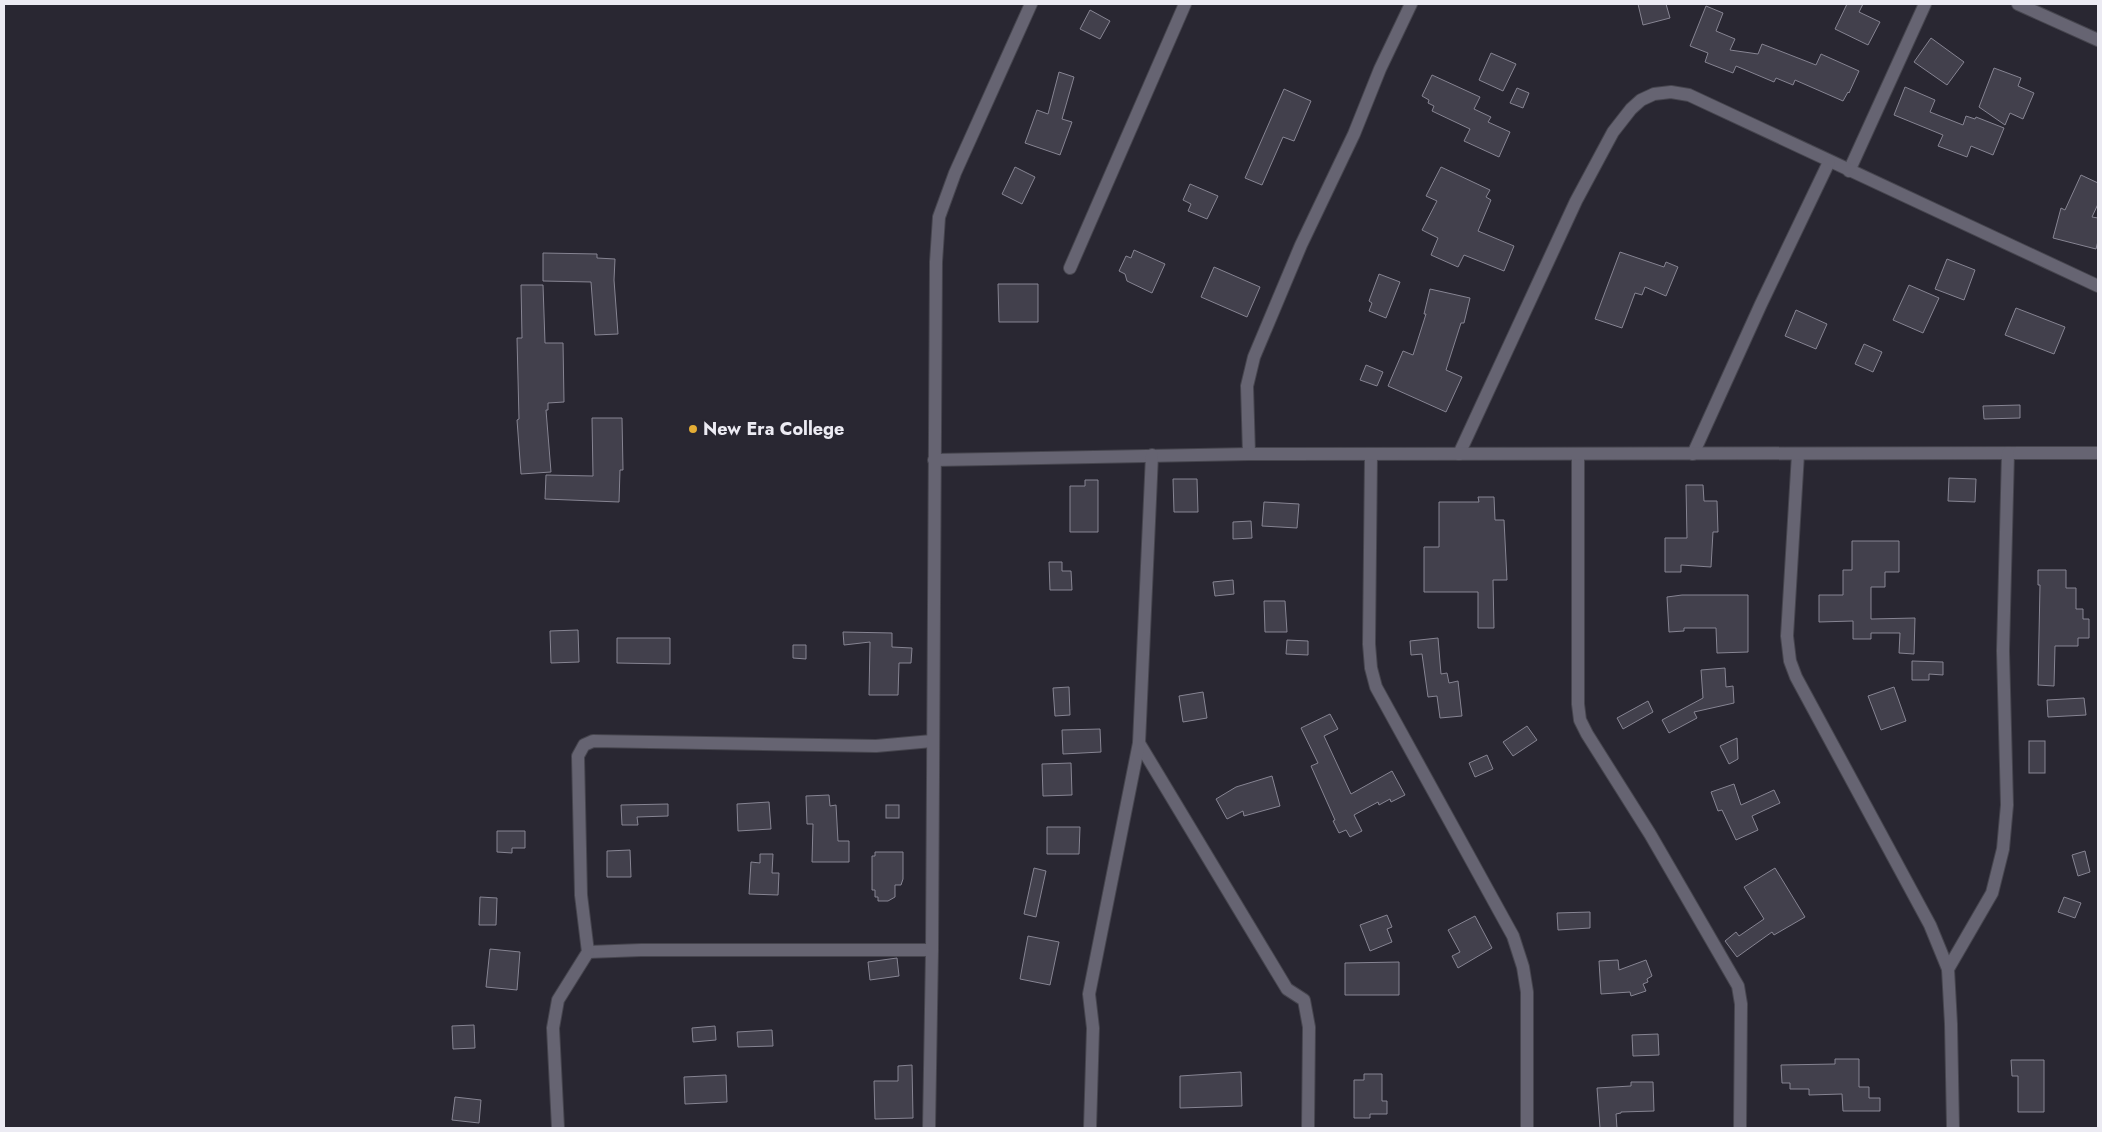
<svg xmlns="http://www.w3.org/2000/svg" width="2102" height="1132" viewBox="0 0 2102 1132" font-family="Jost,sans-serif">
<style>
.building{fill:#42404c;stroke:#868492}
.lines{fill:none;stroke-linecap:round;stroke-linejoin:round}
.minor-casing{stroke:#46454e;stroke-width:14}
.minor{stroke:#666472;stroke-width:12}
.poi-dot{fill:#e4ad35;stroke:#292732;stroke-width:2}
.labels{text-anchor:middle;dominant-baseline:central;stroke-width:4;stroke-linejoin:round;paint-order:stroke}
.poi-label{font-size:18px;font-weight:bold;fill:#ecebf3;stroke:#292732;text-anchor:start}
</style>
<rect width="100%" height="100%" fill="#292732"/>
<g class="building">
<path d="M1638 4H1666L1670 18 1643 25Z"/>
<path d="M1847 4H1863L1859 12 1880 22 1868 45 1835 29Z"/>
<path d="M1706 6 1723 13 1716 31 1735 39 1730 50 1758 54 1762 44 1816 65 1821 54 1859 71 1849 93 1848 92 1843 101 1795 80 1793 85 1776 78 1774 82 1736 66 1733 73 1705 62 1708 53 1690 46Z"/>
<path d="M1090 10 1110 21 1100 39 1080 29Z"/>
<path d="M1931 38 1964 62 1947 85 1914 62Z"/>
<path d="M1491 53 1516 64 1503 91 1479 80Z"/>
<path d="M1994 68 2021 78 2018 86 2034 93 2023 119 2010 113 2005 125 1979 107Z"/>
<path d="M1059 72 1074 77 1062 119 1072 122 1060 155 1025 143 1037 110 1048 114Z"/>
<path d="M1432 75 1480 97 1474 109 1491 117 1488 122 1510 132 1499 157 1464 141 1470 129 1432 111 1434 106 1428 103 1429 100 1422 96Z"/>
<path d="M1905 87 1935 100 1930 112 1963 125 1966 116 1975 119 1976 117 2004 128 1993 155 1971 146 1967 157 1938 146 1943 135 1894 115Z"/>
<path d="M1517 88 1529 93 1523 108 1510 103Z"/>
<path d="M1284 89 1311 101 1294 141 1283 137 1262 185 1245 178Z"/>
<path d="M1015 167 1035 177 1022 204 1002 194Z"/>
<path d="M1441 167 1490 190 1486 197 1491 200 1478 231 1514 246 1504 271 1464 255 1458 267 1431 255 1438 238 1422 230 1437 201 1426 196Z"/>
<path d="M2081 175 2098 183V204L2092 217 2098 218V241L2096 249 2053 238 2061 208 2065 210Z"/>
<path d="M1190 184 1218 196 1207 219 1188 211 1191 204 1183 200Z"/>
<path d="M1134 250 1165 264 1152 293 1127 281 1125 274 1119 271 1126 256 1131 258Z"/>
<path d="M1620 252 1664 267 1666 262 1678 267 1666 296 1645 287 1642 295 1635 293 1622 328 1595 319Z"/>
<path d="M543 253 597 254V258L615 259 614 280 618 334 595 335 591 282 543 281Z"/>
<path d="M1947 259 1975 270 1964 300 1935 289Z"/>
<path d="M1214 267 1260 287 1247 317 1201 297Z"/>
<path d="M1379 274 1400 282 1386 318 1369 311 1372 303 1369 301Z"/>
<path d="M998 284H1038V322H999Z"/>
<path d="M521 285H543L545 343H563L564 402 548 403V410H546L551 472 521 474 517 420 519 419 517 338H522Z"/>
<path d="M1909 285 1939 298 1923 333 1893 320Z"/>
<path d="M1430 289 1470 298 1464 323H1461L1446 370 1462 377 1446 412 1388 386 1403 351 1413 355 1426 314H1424Z"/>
<path d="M2016 308 2065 327 2054 354 2005 335Z"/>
<path d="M1796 310 1827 324 1816 349 1785 336Z"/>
<path d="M1864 344 1882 352 1873 372 1855 364Z"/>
<path d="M1366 365 1383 372 1377 386 1360 380Z"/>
<path d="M2020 405V418L1984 419 1983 406Z"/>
<path d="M592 418H622L623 470H620L619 502 545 499 546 475 593 476Z"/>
<path d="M1949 478 1976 479 1975 502 1948 501Z"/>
<path d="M1173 479H1197L1198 512H1174Z"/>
<path d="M1085 480H1098V532H1070V486H1085Z"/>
<path d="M1686 485H1703L1704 501H1717L1718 532H1713L1711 567 1681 565V572H1665V538H1687Z"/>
<path d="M1478 497H1494L1495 520H1504L1507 580H1493L1494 628H1478V592H1424V547H1439V502H1479Z"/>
<path d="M1264 502 1299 504 1297 528 1262 526Z"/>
<path d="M1251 521 1252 538 1233 539V522Z"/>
<path d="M1852 541H1899V572H1885V587H1871V619L1915 618 1914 654 1899 653 1900 633H1871V639H1853V621L1819 622V595H1843V570H1852Z"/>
<path d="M1049 562H1062V571H1071L1072 590H1050Z"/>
<path d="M2038 570H2066V588H2076V609H2083V619H2089V638H2078V646H2055L2054 686 2038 685 2040 585H2038Z"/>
<path d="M1233 580 1234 594 1215 596 1213 582Z"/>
<path d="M1682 595H1748V652L1717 653 1716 628H1684V631L1669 632 1667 597Z"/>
<path d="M1264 601H1285L1287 632H1265Z"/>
<path d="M578 630 579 662 551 663 550 631Z"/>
<path d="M843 632 892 633V647L912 648 911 663H899L898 695H869L870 642 844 645Z"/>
<path d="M617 638H670V664L617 663Z"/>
<path d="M1438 638 1441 674 1447 673 1449 683 1458 681 1462 716 1440 718 1437 696 1428 697 1422 654 1411 655 1410 641Z"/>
<path d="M1287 640 1308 641V655L1286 654Z"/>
<path d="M793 645H806V659L793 658Z"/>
<path d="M1912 661 1943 662V675L1929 674V680H1912Z"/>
<path d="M1725 668 1726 687 1733 686 1734 703 1694 712 1697 718 1669 733 1662 720 1703 698 1701 670Z"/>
<path d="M1069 687 1070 715 1055 716 1053 688Z"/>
<path d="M1894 687 1906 721 1881 730 1868 696Z"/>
<path d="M1203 692 1207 718 1183 722 1179 696Z"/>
<path d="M2084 698 2086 715 2048 717 2047 700Z"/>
<path d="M1648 701 1653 712 1623 729 1617 718Z"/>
<path d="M1330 714 1338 729 1324 736 1351 794 1392 771 1405 795 1391 802 1390 799 1379 805 1378 802 1354 815 1362 831 1350 837 1346 830 1339 833 1333 821 1335 820 1311 766 1318 763 1301 728Z"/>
<path d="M1527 726 1537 740 1513 756 1503 742Z"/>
<path d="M1100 729 1101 752 1063 754 1062 730Z"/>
<path d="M1737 738 1738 759 1729 764 1720 746Z"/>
<rect x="2029" y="741" width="16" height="32"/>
<path d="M1487 755 1493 769 1475 777 1469 763Z"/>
<path d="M1071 763 1072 795 1043 796 1042 764Z"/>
<path d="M1272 776 1280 806 1244 816 1243 811 1227 819 1216 799 1236 787Z"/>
<path d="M1734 784 1741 805 1774 790 1780 803 1752 816 1758 830 1736 840 1722 810 1718 811 1711 792Z"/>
<path d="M829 795 830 806 836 805 838 841H849V862H812L813 824H807L806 796Z"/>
<path d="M769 802 771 829 738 831 737 804Z"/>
<path d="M668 804V816L637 817 638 825H622L621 805Z"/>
<rect x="886" y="805" width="13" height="13"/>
<path d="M1047 827H1080L1079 854H1047Z"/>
<path d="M497 831H525V848H512V853L497 852Z"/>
<path d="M630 850 631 877H607V851Z"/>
<path d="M2085 851 2090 872 2078 876 2072 855Z"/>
<path d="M875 852H903V879L901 885H895V897L888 901H878V897H875V890H872V856H875Z"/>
<path d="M760 854H773L772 873H779L778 895 749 894 751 862 760 863Z"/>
<path d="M1034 868 1046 871 1036 917 1024 914Z"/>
<path d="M1775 868 1805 917 1774 935 1772 932 1737 957 1725 941 1736 932 1739 936 1764 919 1744 887Z"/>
<path d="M480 897 497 898 496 925H479Z"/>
<path d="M2064 897 2081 903 2075 918 2058 912Z"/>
<path d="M1590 912V928L1558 930 1557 913Z"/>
<path d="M1387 915 1392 927 1387 929 1392 942 1370 951 1360 925Z"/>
<path d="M1475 916 1492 948 1458 968 1452 956 1460 952 1448 930Z"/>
<path d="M1028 936 1059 942 1050 985 1020 979Z"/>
<path d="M490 949 520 952 517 990 486 987Z"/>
<path d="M897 958 899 976 870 980 868 962Z"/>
<path d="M1618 960 1619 970 1646 960 1652 976 1647 979 1648 982 1643 984 1646 991 1631 996 1630 992 1601 994 1599 961Z"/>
<path d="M1399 962V995H1345V963Z"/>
<path d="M474 1025 475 1048 453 1049 452 1026Z"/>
<path d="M715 1026 716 1040 693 1042 692 1028Z"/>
<path d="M772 1030 773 1046 738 1047 737 1032Z"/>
<path d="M1658 1034 1659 1055 1633 1056 1632 1035Z"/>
<path d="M1835 1059H1859V1087H1869V1098H1880V1111H1843L1842 1094 1809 1095V1089H1790V1083H1782L1781 1065 1835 1064Z"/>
<path d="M2011 1060H2044V1112H2018V1076H2012Z"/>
<path d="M912 1065 913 1118 875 1119 874 1081H898V1066Z"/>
<path d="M1241 1072 1242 1106 1180 1108V1076Z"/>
<path d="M1364 1074H1382V1101H1387V1114H1370V1118H1354V1080H1364Z"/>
<path d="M726 1075 727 1102 685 1104 684 1077Z"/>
<path d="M1631 1082H1653L1654 1111 1621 1112V1113L1616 1114 1617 1128H1600L1597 1088 1631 1086Z"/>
<path d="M455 1097 481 1100 479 1123 452 1120Z"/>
</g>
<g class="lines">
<defs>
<g id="minor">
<path d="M2018 4 2098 40"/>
<path d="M1849 171 1925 4"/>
<path d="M1070 268 1185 4"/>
<path d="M1249 454 1247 386 1254 357 1301 245 1354 134 1380 69 1411 4"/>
<path d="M1459 454 1576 201 1613 132 1631 109 1641 100 1654 94 1671 92 1689 95 2098 286"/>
<path d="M1578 454V704L1580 720 1587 734 1650 834 1738 986 1741 1004 1740 1128"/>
<path d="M1693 454 1761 304 1829 162"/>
<path d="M1798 454 1787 636 1790 661 1796 677 1930 925 1948 969 1951 1024 1953 1128"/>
<path d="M1371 455 1369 644 1371 668 1376 687 1513 936 1523 967 1527 992V1128"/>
<path d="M934 460 1249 454 2098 453"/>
<path d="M1139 743 1287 989 1304 1000 1309 1027 1308 1128"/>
<path d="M588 952 641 950H932"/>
<path d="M1948 969 1992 893 2003 849 2007 805 2003 651 2008 453"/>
<path d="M558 1128 553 1028 558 1000 588 952 581 895 578 756 584 745 593 741 876 746 932 741"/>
<path d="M929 1128 932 950 936 262 939 217 955 173 1031 4"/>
<path d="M1090 1128 1093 1028 1089 994 1139 743 1152 455"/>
</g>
</defs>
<use href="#minor" class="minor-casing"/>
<use href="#minor" class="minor"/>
</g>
<circle class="poi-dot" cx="693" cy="429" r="5"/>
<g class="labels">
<g class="poi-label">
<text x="703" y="429">New Era College</text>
</g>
</g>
<rect width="2102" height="1132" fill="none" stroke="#ecebf3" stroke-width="10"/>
</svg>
